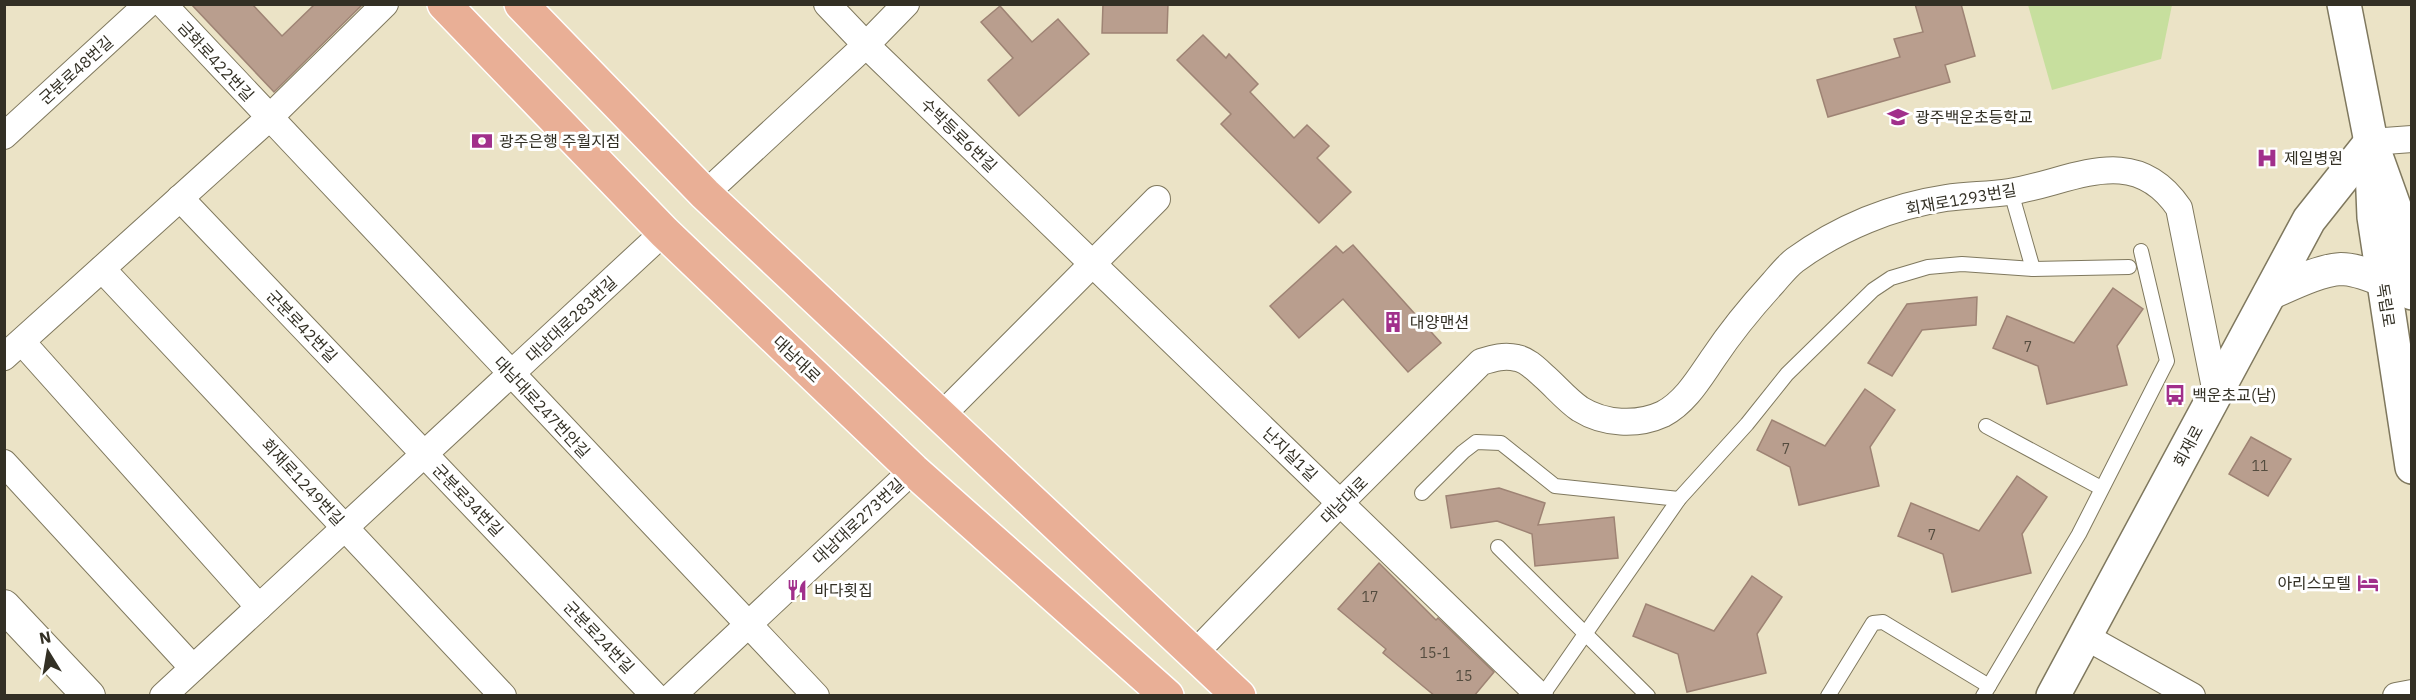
<svg xmlns="http://www.w3.org/2000/svg" width="2416" height="700" viewBox="0 0 2416 700" font-family="'IBM Plex Sans','Noto Sans KR',sans-serif">
<style>
.green{fill:#c7df9e}
.building{fill:#b99e8e;stroke:#9e8374;stroke-width:1.5}
.lines{fill:none;stroke-linecap:round;stroke-linejoin:round}
.service-casing{stroke:#7f785e;stroke-width:16}
.minor-casing{stroke:#7f785e;stroke-width:28}
.tertiary-casing{stroke:#7f785e;stroke-width:34}
.secondary-casing{stroke:#7f785e;stroke-width:36}
.primary-casing{stroke:#fff;stroke-width:36}
.service{stroke:#fff;stroke-width:14}
.minor{stroke:#fff;stroke-width:26}
.tertiary{stroke:#fff;stroke-width:32}
.secondary{stroke:#fff;stroke-width:33}
.primary{stroke:#e9af96;stroke-width:33}
.labels{text-anchor:middle;dominant-baseline:central;stroke-width:6;stroke-linejoin:round;paint-order:stroke}
.number-label{font-size:14px;fill:#544c3f}
.street-label{font-size:16px;fill:#333025;stroke:#fff}
.poi-label{font-size:16px;fill:#333025;stroke:#fff;text-anchor:start}
</style>
<rect width="100%" height="100%" fill="#ebe3c6"/>
<path class="green" d="M2028 5V4L2172 5 2161 59 2052 90Z"/>
<g class="building">
<path d="M191 4H252L282 36 315 4H363L274 92Z"/>
<path d="M1103 4H1168L1167 33H1102Z"/>
<path d="M1915 4H1961L1975 56 1945 65 1950 82 1828 117 1817 80 1900 57 1894 39 1923 32Z"/>
<path d="M1000 6 1032 42 1058 19 1089 54 1019 116 988 80 1013 58 981 22Z"/>
<path d="M1203 35 1226 58 1229 54 1258 84 1250 92 1294 138 1307 125 1329 146 1317 158 1351 192 1319 223 1221 124 1231 114 1177 60Z"/>
<path d="M1353 245 1441 343 1408 372 1343 299 1299 338 1270 306 1336 246 1343 253Z"/>
<path d="M2113 288 2143 309 2117 346 2127 385 2047 404 2038 366 1993 348 2007 316 2074 343Z"/>
<path d="M1977 297 1976 325 1922 330 1892 376 1868 363 1907 304Z"/>
<path d="M1865 389 1895 410 1870 447 1879 486 1799 505 1790 467 1757 450 1772 420 1825 446Z"/>
<path d="M2251 437 2291 459 2268 496 2229 474Z"/>
<path d="M2017 476 2047 497 2022 534 2031 573 1952 592 1943 554 1898 536 1911 503 1979 531Z"/>
<path d="M1499 488 1545 503 1538 525 1614 517 1618 558 1535 566 1532 534 1497 521 1451 528 1446 496Z"/>
<path d="M1379 563 1436 620 1438 618 1494 672 1474 696H1435L1383 653 1386 649 1338 609Z"/>
<path d="M1752 576 1782 597 1757 634 1766 673 1687 692 1678 654 1633 636 1646 604 1714 631Z"/>
</g>
<g class="lines">
<defs>
<g id="service">
<path d="M2011 192 2033 269"/>
<path d="M1986 426 2101 488"/>
<path d="M1422 493 1463 452 1476 442 1501 443 1555 486 1679 499"/>
<path d="M1498 547 1648 696"/>
<path d="M1542 696 1679 499 1747 424 1787 374 1873 290 1891 278 1928 267 1962 264 2033 269 2129 267"/>
<path d="M1828 696 1873 623 1883 622 1989 686"/>
<path d="M1983 696 2079 534 2167 361 2141 251"/>
</g>
<g id="minor">
<path d="M163 4 816 696"/>
<path d="M827 4 866 45 1540 696"/>
<path d="M4 136 148 4"/>
<path d="M2371 142 2412 139"/>
<path d="M705 194 866 45 906 4"/>
<path d="M180 198 655 696"/>
<path d="M102 269 503 696"/>
<path d="M22 342 259 607"/>
<path d="M4 357 269 118 385 4"/>
<path d="M940 417 1157 199"/>
<path d="M4 463 193 668"/>
<path d="M2086 637 2192 696"/>
<path d="M1194 654 1340 503 1481 362C1494 358 1504 355 1517 358 1528 360 1538 371 1546 378 1557 388 1568 401 1580 409 1604 424 1637 426 1663 414 1686 402 1700 377 1714 357 1732 330 1752 306 1773 283 1780 275 1787 266 1795 260 1839 228 1892 206 1946 198 1967 195 1988 195 2009 192 2070 183 2133 140 2179 208L2216 393"/>
<path d="M163 696 664 232"/>
<path d="M672 696 913 470"/>
<path d="M2396 696 2412 693"/>
</g>
<g id="tertiary">
<path d="M2269 294C2290 285 2319 270 2341 269 2355 269 2369 275 2382 280"/>
<path d="M4 606 89 696"/>
</g>
<g id="secondary">
<path d="M2344 4 2371 142 2399 220 2412 293"/>
<path d="M2371 142 2374 217 2412 467"/>
<path d="M2053 696 2309 220 2371 142"/>
</g>
<g id="primary">
<path d="M444 4 664 232 913 470 1167 696"/>
<path d="M521 4 705 194 1239 696"/>
</g>
</defs>
<use href="#service" class="service-casing"/>
<use href="#minor" class="minor-casing"/>
<use href="#tertiary" class="tertiary-casing"/>
<use href="#secondary" class="secondary-casing"/>
<use href="#primary" class="primary-casing"/>
<use href="#service" class="service"/>
<use href="#minor" class="minor"/>
<use href="#tertiary" class="tertiary"/>
<use href="#secondary" class="secondary"/>
<use href="#primary" class="primary"/>
</g>
<defs>
<symbol id="school-bare" viewBox="-9 -9 18 18"><path d="M0-5L7-2L0 1L-7-2ZM-4 1L0 2.5L4 1V4Q0 6-4 4Z" fill="#a12f8b" stroke="#fff" stroke-width="2.5" paint-order="stroke"/></symbol>
<symbol id="bank-bare" viewBox="-9 -9 18 18"><path d="M-6-4H6V4H-6ZM0-2.3a2.3 2.3 0 1 0 0 4.6a2.3 2.3 0 1 0 0-4.6Z" fill="#a12f8b" stroke="#fff" stroke-width="2.5" paint-order="stroke"/></symbol>
<symbol id="hospital-bare" viewBox="-9 -9 18 18"><path d="M-5-5h3v3.5h4V-5h3V5h-3V1.5h-4V5h-3Z" fill="#a12f8b" stroke="#fff" stroke-width="2.5" paint-order="stroke"/></symbol>
<symbol id="building-bare" viewBox="-9 -9 18 18"><path d="M-4-6H4V6H1V3H-1V6H-4ZM-2.5-4.3h1.7v1.8h-1.7ZM.8-4.3h1.7v1.8H.8ZM-2.5-1h1.7V.8h-1.7ZM.8-1h1.7V.8H.8Z" fill="#a12f8b" stroke="#fff" stroke-width="2.5" paint-order="stroke"/></symbol>
<symbol id="bus-bare" viewBox="-9 -9 18 18"><path d="M-5-6H5V4H4V6H2V4H-2V6H-4V4H-5ZM-3.5-4V0h7V-4ZM-3.5 1.2v1.5H-2V1.2ZM2 1.2v1.5H3.5V1.2Z" fill="#a12f8b" stroke="#fff" stroke-width="2.5" paint-order="stroke"/></symbol>
<symbol id="hotel-bare" viewBox="-9 -9 18 18"><path d="M-6-4.5h1.5V1H6V5H4.5V3h-9V5H-6ZM-4 0a1.8 1.8 0 1 1 3.6 0ZM.5 0V-2.5h3Q6-2.5 6 0Z" fill="#a12f8b" stroke="#fff" stroke-width="2.5" paint-order="stroke"/></symbol>
<symbol id="restaurant-bare" viewBox="-9 -9 18 18"><path d="M-5-6h1v4h1v-4h1v4h1v-4h1v5L-1.5 .5V6h-2V.5L-5-1ZM5-6V6H3V1.5H1.5Q1.5-4 5-6Z" fill="#a12f8b" stroke="#fff" stroke-width="2.5" paint-order="stroke"/></symbol>
</defs>
<g fill-rule="evenodd">
<use href="#school-bare" x="1883" y="102" width="30" height="30"/>
<use href="#bank-bare" x="467" y="126" width="30" height="30"/>
<use href="#hospital-bare" x="2252" y="143" width="30" height="30"/>
<use href="#building-bare" x="1378" y="307" width="30" height="30"/>
<use href="#bus-bare" x="2160" y="380" width="30" height="30"/>
<use href="#hotel-bare" x="2353" y="568" width="30" height="30"/>
<use href="#restaurant-bare" x="782" y="575" width="30" height="30"/>
</g>
<g class="labels">
<g class="number-label">
<text x="2028" y="347">7</text>
<text x="1786" y="449">7</text>
<text x="2260" y="466">11</text>
<text x="1932" y="535">7</text>
<text x="1370" y="597">17</text>
<text x="1435" y="653">15-1</text>
<text x="1464" y="676">15</text>
</g>
<g class="street-label">
<text transform="translate(216 61) rotate(47)">금화로422번길</text>
<text transform="translate(76 70) rotate(-42)">군분로48번길</text>
<text transform="translate(959 135) rotate(44)">수박등로6번길</text>
<text transform="translate(1961 199) rotate(-10)">회재로1293번길</text>
<text transform="translate(2386 305) rotate(81)">독립로</text>
<text transform="translate(571 319) rotate(-43)">대남대로283번길</text>
<text transform="translate(302 326) rotate(46)">군분로42번길</text>
<text transform="translate(797 359) rotate(44)">대남대로</text>
<text transform="translate(542 407) rotate(47)">대남대로247번안길</text>
<text transform="translate(2188 446) rotate(-62)">회재로</text>
<text transform="translate(1290 454) rotate(44)">난지실1길</text>
<text transform="translate(303 482) rotate(47)">회재로1249번길</text>
<text transform="translate(468 500) rotate(46)">군분로34번길</text>
<text transform="translate(1344 500) rotate(-45)">대남대로</text>
<text transform="translate(858 521) rotate(-43)">대남대로273번길</text>
<text transform="translate(599 637) rotate(46)">군분로24번길</text>
</g>
<g class="poi-label">
<text x="1915" y="117">광주백운초등학교</text>
<text x="499" y="141">광주은행 주월지점</text>
<text x="2284" y="158">제일병원</text>
<text x="1410" y="322">대양맨션</text>
<text x="2192" y="395">백운초교(남)</text>
<text x="2351" y="583" text-anchor="end">아리스모텔</text>
<text x="814" y="590">바다횟집</text>
</g>
</g>
<rect width="2416" height="700" fill="none" stroke="#333025" stroke-width="12"/>
<g transform="translate(48 652) rotate(349)" stroke="#ffffff" stroke-width="4.5" paint-order="stroke">
<path d="M0-4.5L10 22L0 15L-10 22Z" fill="#333025"/>
<text y="-9" font-size="16" font-weight="bold" text-anchor="middle" fill="#333025">N</text>
</g>
</svg>
